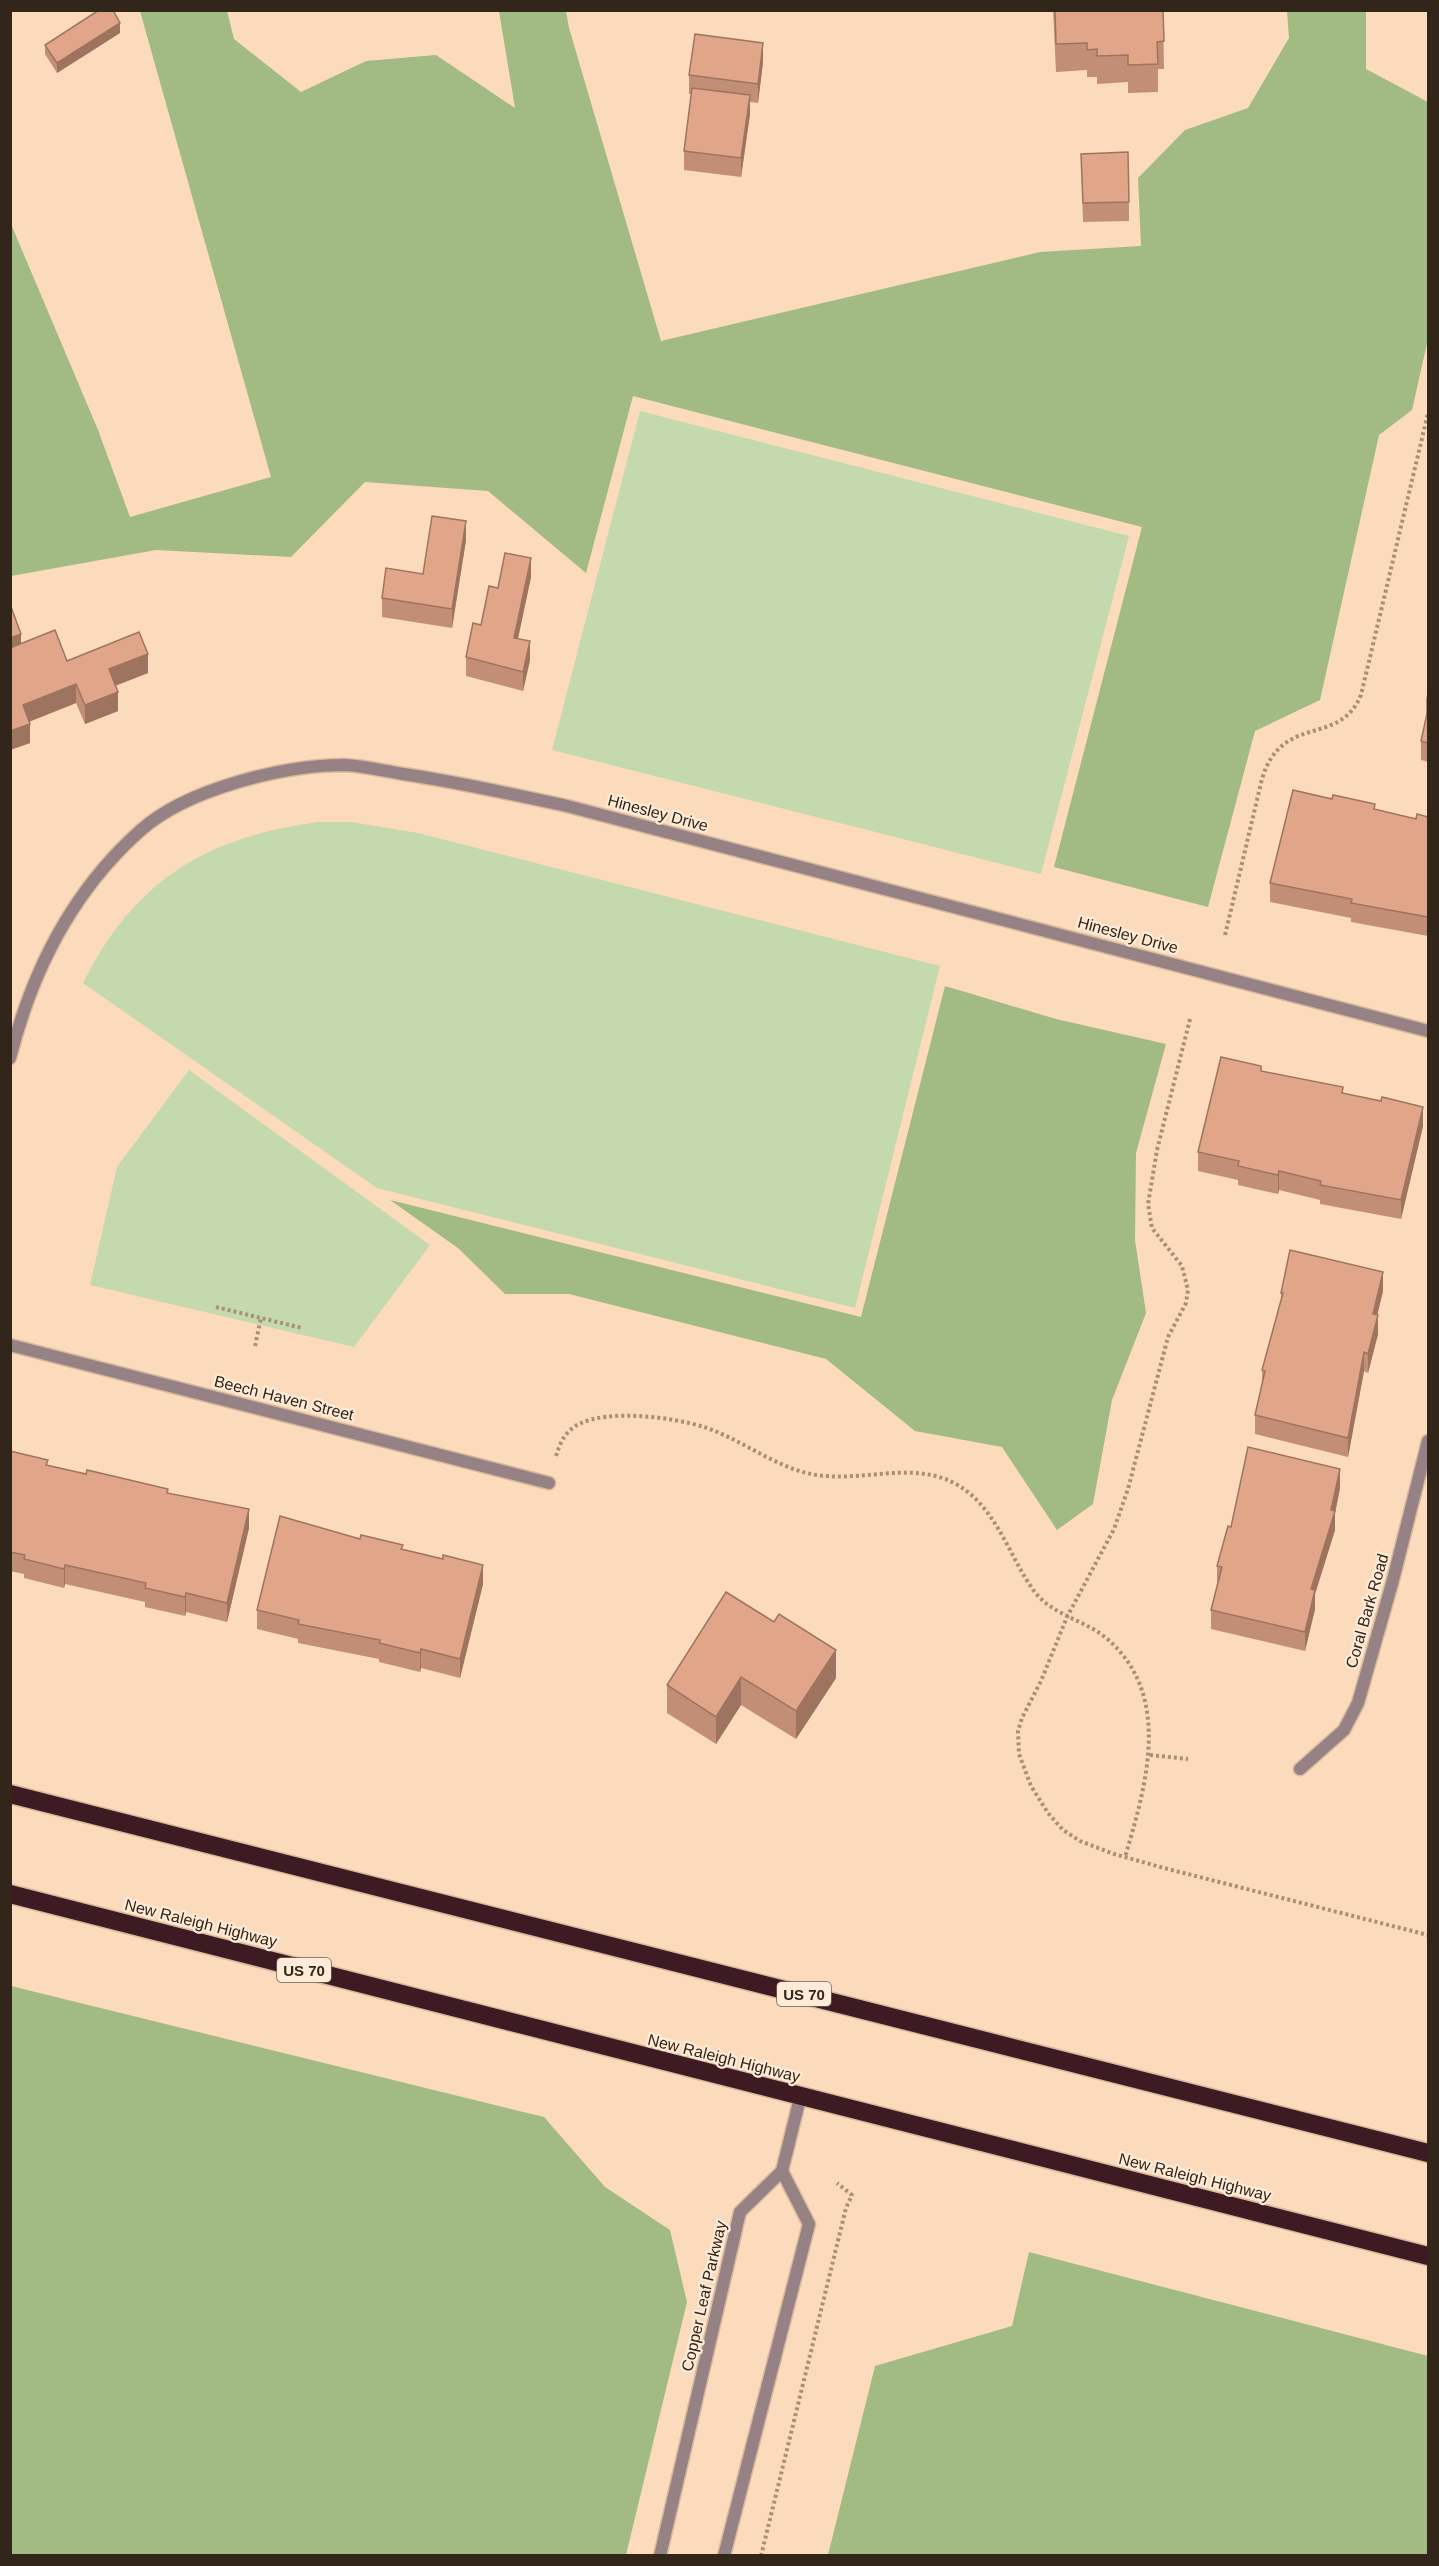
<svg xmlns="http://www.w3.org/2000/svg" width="1439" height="2566" viewBox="0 0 1439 2566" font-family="Arial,sans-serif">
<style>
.green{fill:#c5d9ae}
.forest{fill:#a2ba83}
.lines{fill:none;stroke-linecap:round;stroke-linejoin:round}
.street-casing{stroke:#d7ba9e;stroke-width:15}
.highway-casing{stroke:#d7ba9e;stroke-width:21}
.path{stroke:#a89078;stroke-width:4;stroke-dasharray:3 3;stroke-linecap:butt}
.street{stroke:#968285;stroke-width:12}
.highway{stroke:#3e1b22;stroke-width:18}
.wall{fill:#c28f76}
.shaded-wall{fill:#9e7460}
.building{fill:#e1a689;stroke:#9e7460;stroke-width:1.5}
.labels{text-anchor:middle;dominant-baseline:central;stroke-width:4.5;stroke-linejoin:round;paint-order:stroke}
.shield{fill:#ffebd8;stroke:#6f6152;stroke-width:1.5}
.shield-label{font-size:15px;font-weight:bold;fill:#312619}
.street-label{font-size:16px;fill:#312619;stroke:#ffebd8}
</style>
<rect width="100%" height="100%" fill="#fbdbbb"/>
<g class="green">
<path d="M640 411 1129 536 1041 874 552 750Z"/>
<path d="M318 822H351L418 833 940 966 855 1308 377 1188 83 983C134 880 207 837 318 822Z"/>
<path d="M189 1070 430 1245 354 1347 90 1285 117 1167Z"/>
</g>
<g class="forest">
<path d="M140 11H227L234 39 301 92 366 61 436 55 515 108 499 11H566L569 28 661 341 1040 252 1141 246 1138 178 1185 130 1248 108 1289 38 1287 11H1366V69L1428 102V339L1412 410 1379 435 1320 700 1255 731 1208 907 1054 867 1142 527 633 396 586 573 488 491 365 482 291 557 156 550 11 576V224L98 430 130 517 271 477Z"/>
<path d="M945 986 1056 1019 1166 1044 1136 1153 1135 1240 1146 1313 1112 1400 1093 1504 1057 1530 1002 1447 915 1431 826 1359 569 1294H505L458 1248 390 1200 861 1317Z"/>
<path d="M11 1986 544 2117 605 2187 670 2230 687 2302 626 2555H11Z"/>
<path d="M1029 2252 1428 2356V2555H828L875 2366 1012 2326Z"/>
</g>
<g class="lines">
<defs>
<g id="street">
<path d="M10 1058C32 971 72 891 141 830 187 789 284 765 345 765 364 766 384 771 403 774 458 782 512 794 567 806L1428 1031"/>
<path d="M10 1345 549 1483"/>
<path d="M1300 1769 1344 1730 1358 1703 1393 1580 1428 1441"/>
<path d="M782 2171 800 2098"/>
<path d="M660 2556 740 2212 782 2171"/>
<path d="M724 2556 809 2224 782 2171"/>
</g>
<g id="highway">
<path d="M10 1794 1428 2153"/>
<path d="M10 1894 1428 2256"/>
</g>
</defs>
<use href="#street" class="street-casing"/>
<use href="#highway" class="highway-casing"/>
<g class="path">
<path d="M1225 935 1262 779C1282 712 1339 748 1361 695L1428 413"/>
<path d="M1190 1019 1157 1150 1148 1204 1152 1228 1182 1266 1188 1290 1186 1303 1168 1337 1128 1489 1114 1529 1067 1617 1041 1681 1022 1718 1018 1731 1019 1754 1031 1786 1048 1813 1063 1830 1080 1841 1114 1854 1164 1868 1428 1935"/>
<path d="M216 1307 302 1328"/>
<path d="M255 1346 261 1318"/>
<path d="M556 1456C560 1443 565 1431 579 1424 609 1409 672 1417 704 1427 741 1439 773 1466 811 1474 858 1484 910 1460 954 1483 996 1505 1008 1555 1034 1591 1052 1615 1082 1619 1105 1637 1174 1694 1146 1786 1125 1857"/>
<path d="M1150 1755 1188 1759"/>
<path d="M761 2556 846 2208 852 2195 837 2183"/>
</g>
<use href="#street" class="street"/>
<use href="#highway" class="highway"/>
</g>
<g class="wall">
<path d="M1053 10H1163L1164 69H1158V92L1128 93V82L1097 84V77H1087V70L1056 72Z"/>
<path d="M120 33 57 73 45 54V45Z"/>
<path d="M763 62 758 103 750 102V114L741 177 684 170V151L691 94H689V75Z"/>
<path d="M1081 154 1129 202V221L1083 222Z"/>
<path d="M466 540 452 628 382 617V598L423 574Z"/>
<path d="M531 577 518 638 530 660 523 691 466 676V657L498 588Z"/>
<path d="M10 604 21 643 67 661 148 673 115 686 118 711 85 724 76 703 29 722 30 743 10 750Z"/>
<path d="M1428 690V762L1421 760V741L1426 718V699Z"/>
<path d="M1375 809 1416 819 1428 817V936L1351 922V918L1270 902V883Z"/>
<path d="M1261 1071 1343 1093 1423 1126 1401 1219 1320 1204V1200L1279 1190 1278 1194 1238 1185V1180L1198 1171V1152Z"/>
<path d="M1383 1291 1377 1315 1378 1334 1368 1373 1364 1371 1348 1457 1255 1434V1415L1262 1385V1370L1281 1302V1293Z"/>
<path d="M10 1451 48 1465 168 1493 249 1528 227 1622 186 1612 185 1616 145 1607V1602L65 1584 64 1588 24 1578V1574L10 1571Z"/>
<path d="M1340 1488 1335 1513V1530L1315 1594V1609L1305 1651 1211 1629V1610L1217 1585V1566L1231 1527Z"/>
<path d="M403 1550 483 1584 460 1678 421 1668 420 1672 379 1662V1659L298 1643V1639L257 1629V1610Z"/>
<path d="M726 1592 836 1678 796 1739 741 1705 716 1744 667 1713V1685Z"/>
</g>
<g class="shaded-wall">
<path d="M120 23V33L57 73V63Z"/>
<path d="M763 43V62L758 103V84Z"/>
<path d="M750 95V114L741 177V158Z"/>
<path d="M466 521V540L452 628V609Z"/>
<path d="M531 558V577L514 657V638Z"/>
<path d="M21 634V653L10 657V638Z"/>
<path d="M530 641V660L523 691V672Z"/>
<path d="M148 654V673L109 688V669Z"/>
<path d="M76 684V703L23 724V705Z"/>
<path d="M118 692V711L85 724V705Z"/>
<path d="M30 724V743L10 750V731Z"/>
<path d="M1423 1107V1126L1401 1219V1200Z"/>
<path d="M1279 1171V1190L1278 1194V1175Z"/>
<path d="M1383 1272V1291L1373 1333V1314Z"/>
<path d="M1378 1315V1334L1368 1373V1354Z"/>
<path d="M1364 1352V1371L1348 1457V1438Z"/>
<path d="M1340 1469V1488L1335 1513V1530L1315 1594V1609L1305 1651V1632L1311 1589Z"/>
<path d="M249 1509V1528L227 1622V1603Z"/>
<path d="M65 1565V1584L64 1588V1569Z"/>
<path d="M483 1565V1584L460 1678V1659Z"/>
<path d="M186 1593V1612L185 1616V1597Z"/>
<path d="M421 1649V1668L420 1672V1653Z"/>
<path d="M836 1650V1678L796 1739V1711Z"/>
<path d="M741 1677V1705L716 1744V1717Z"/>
</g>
<g class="building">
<path d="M99 10H113L120 23 57 63 45 45Z"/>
<path d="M1055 10H1163L1164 41 1157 42 1158 64 1128 65V55L1097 56V49L1087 50V43L1056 44Z"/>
<path d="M695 34 763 43 758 84 689 75Z"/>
<path d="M692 88 750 95 741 158 684 151Z"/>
<path d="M1128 152 1129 202 1083 203 1081 154Z"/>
<path d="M432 516 466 521 452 609 382 598 386 568 423 574Z"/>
<path d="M505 553 531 558 514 638 530 641 523 672 466 657 473 623 481 625 489 586 498 588Z"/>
<path d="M10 604 21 634 10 638Z"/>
<path d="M55 630 67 661 139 632 148 654 109 669 118 692 85 705 76 684 23 705 30 724 10 731V648Z"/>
<path d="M1428 709V743L1421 741Z"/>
<path d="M1293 790 1332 799 1333 795 1375 804 1374 809 1416 819 1417 814 1428 817V917L1351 903 1352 899 1270 883Z"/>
<path d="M1221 1057 1261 1066V1071L1343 1087 1342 1093 1381 1101 1382 1097 1423 1107 1401 1200 1320 1185 1321 1181 1279 1171 1278 1175 1238 1166 1239 1161 1198 1152Z"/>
<path d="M1290 1250 1383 1272 1373 1314 1378 1315 1368 1354 1364 1352 1348 1438 1255 1415 1265 1371 1262 1370 1283 1293H1281Z"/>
<path d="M1248 1447 1340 1469 1331 1510 1335 1511 1311 1589 1315 1590 1305 1632 1211 1610 1222 1567 1217 1566 1228 1526 1231 1527Z"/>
<path d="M10 1451 48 1460 46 1465 86 1474 87 1470 168 1489 167 1493 249 1509 227 1603 186 1593 185 1597 145 1588 146 1583 65 1565 64 1569 24 1559 25 1555 10 1552Z"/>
<path d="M280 1516 360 1539 361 1535 403 1545 401 1549 443 1559V1555L483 1565 460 1659 421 1649 420 1653 379 1643 380 1640 298 1624 299 1620 257 1610Z"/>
<path d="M726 1592 774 1622 779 1614 836 1650 796 1711 741 1677 716 1717 667 1685Z"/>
</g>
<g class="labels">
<g class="shield">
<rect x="277" y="1958" width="54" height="24" rx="4.5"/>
<rect x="777" y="1982" width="54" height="24" rx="4.5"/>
</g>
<g class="shield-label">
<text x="304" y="1970">US 70</text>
<text x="804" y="1994">US 70</text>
</g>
<g class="street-label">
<text transform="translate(658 813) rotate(15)">Hinesley Drive</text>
<text transform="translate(1128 935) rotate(15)">Hinesley Drive</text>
<text transform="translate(284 1398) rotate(14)">Beech Haven Street</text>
<text transform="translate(1367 1611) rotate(-74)">Coral Bark Road</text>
<text transform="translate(201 1923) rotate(14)">New Raleigh Highway</text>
<text transform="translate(724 2058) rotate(14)">New Raleigh Highway</text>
<text transform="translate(1195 2177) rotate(14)">New Raleigh Highway</text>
<text transform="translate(704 2296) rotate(-77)">Copper Leaf Parkway</text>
</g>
</g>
<rect width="1439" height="2566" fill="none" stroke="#312619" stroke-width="24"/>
</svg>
